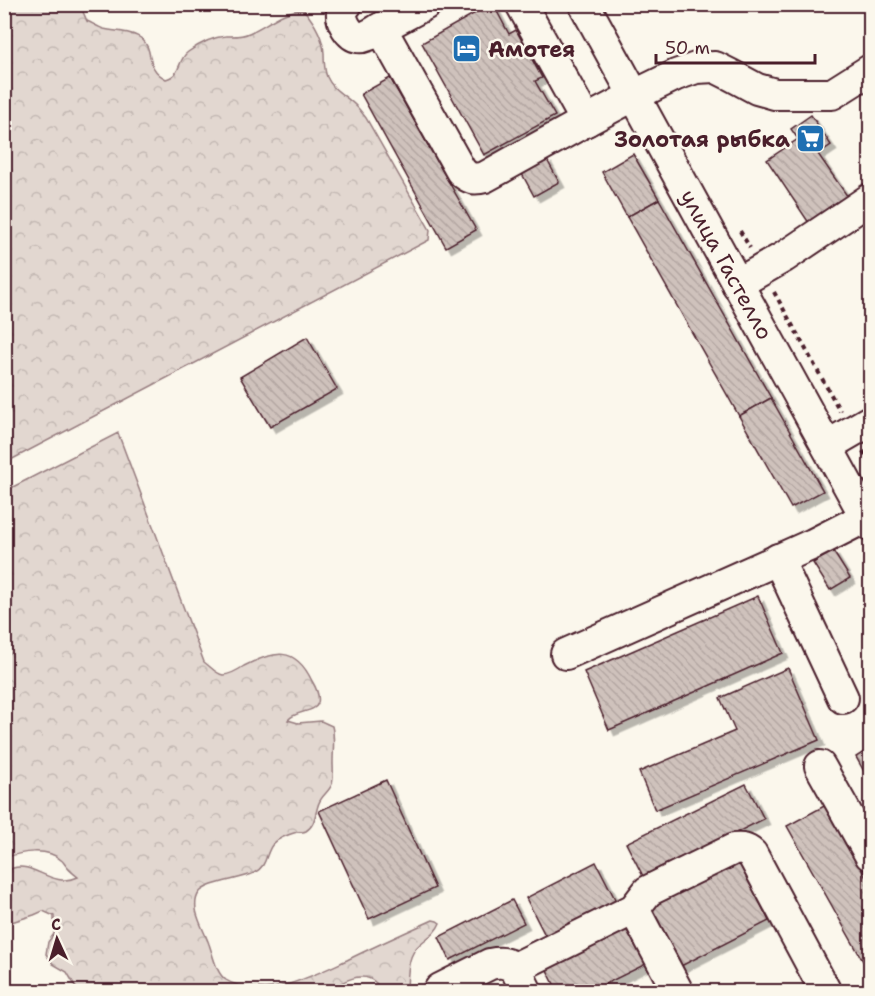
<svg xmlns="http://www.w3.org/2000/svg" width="875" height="996" viewBox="0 0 875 996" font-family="'Shantell Sans',sans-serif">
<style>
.forest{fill:url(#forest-crowns);stroke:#967b7e;stroke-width:1.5}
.building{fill:url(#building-back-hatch);stroke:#4a1f2b;stroke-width:1.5;filter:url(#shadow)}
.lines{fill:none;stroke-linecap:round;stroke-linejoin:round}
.minor-casing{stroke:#4a1f2b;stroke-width:34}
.path{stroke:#4a1f2b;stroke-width:4;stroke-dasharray:4.5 4.5;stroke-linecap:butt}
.minor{stroke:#fbf7ec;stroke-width:30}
.labels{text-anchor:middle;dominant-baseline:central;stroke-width:5;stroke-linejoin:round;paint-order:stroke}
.poi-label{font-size:22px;font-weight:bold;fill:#4a1f2b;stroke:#fbf7ec;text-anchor:start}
.street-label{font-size:22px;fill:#4a1f2b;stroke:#fbf7ec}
</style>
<defs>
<pattern id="forest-crowns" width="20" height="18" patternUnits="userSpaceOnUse" patternTransform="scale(1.5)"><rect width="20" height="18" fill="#e2d7d0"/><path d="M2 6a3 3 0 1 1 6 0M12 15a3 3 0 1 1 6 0" fill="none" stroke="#c3b8b3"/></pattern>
<pattern id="building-back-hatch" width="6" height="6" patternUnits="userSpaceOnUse" patternTransform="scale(1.5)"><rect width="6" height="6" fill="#cfc2bc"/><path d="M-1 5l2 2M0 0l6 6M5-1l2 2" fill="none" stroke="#b3a6a2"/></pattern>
<filter id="shadow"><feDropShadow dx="5.5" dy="5.5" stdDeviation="0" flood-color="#0004"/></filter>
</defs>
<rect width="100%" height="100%" fill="#fbf7ec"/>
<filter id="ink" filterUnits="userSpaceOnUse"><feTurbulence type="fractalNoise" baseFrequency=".0167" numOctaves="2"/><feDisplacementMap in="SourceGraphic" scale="12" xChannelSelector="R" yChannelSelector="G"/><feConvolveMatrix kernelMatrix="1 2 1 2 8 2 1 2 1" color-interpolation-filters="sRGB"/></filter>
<g filter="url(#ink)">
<g class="forest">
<path d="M5 4 80 5 87 21C92 23 98 27 104 29 116 32 132 31 142 39 155 51 144 68 166 79 182 75 177 60 188 52 199 44 212 37 226 36 234 36 241 37 249 33 266 26 284 9 304 10 314 22 323 37 324 53 324 61 324 69 327 77 333 91 347 96 357 107 360 110 363 114 366 118L430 230 429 240 5 463Z"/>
<path d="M118 433 204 662C210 666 216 674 223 675 230 675 238 670 244 666 274 651 295 645 312 681 315 686 320 696 318 703 315 713 295 710 288 720L298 723 321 721 332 726C335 738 333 749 333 762 333 769 334 778 332 784 329 792 322 795 319 803 315 812 316 825 306 831 302 833 302 831 297 832 290 834 278 838 273 844 265 853 268 866 254 873 240 880 207 882 199 893 189 908 204 929 209 944 213 955 216 973 226 980 238 988 266 990 279 987 303 981 325 970 347 960 375 946 404 933 433 920L437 921 440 923C436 933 428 937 420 944 407 955 408 973 407 989L405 991H382C380 989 378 986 376 983 363 970 341 981 330 991H78L67 972 53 964 46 954 48 942 54 934V916L43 911 34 915 5 924V873C7 871 10 869 13 868 33 861 53 889 78 877 74 874 70 871 67 867 66 866 62 860 61 860 47 847 21 852 5 858V491Z"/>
</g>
<g class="building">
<path d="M491 4H493L509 34 516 30 542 78 535 81 555 116 484 155 422 43Z"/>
<path d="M390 78 476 230 446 247 361 94Z"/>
<path d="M811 115 831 145 818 154 850 200 811 226 767 160 798 139 791 129Z"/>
<path d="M633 154 659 199 627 217 602 172Z"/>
<path d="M546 158 559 182 534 196 521 172Z"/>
<path d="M659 199 771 398 739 416 627 217Z"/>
<path d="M307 337 337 389 270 427 240 377Z"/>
<path d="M771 398 823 491 791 508 739 416Z"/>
<path d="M833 551 850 578 830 590 813 563Z"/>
<path d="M758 596 783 653 609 730 584 672Z"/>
<path d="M788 668 819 740 655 810 639 772 735 731 720 698Z"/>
<path d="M870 748V782L856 757Z"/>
<path d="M386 780 435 888 369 919 319 811Z"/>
<path d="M746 784 764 819 644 878 626 843Z"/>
<path d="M826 805 870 885V957L863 961 787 826Z"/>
<path d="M739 861 769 921 681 966 650 906Z"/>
<path d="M596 862 617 903 547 939 526 898Z"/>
<path d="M512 900 524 923 450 960 439 937Z"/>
<path d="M631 924 650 962 589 992H558L545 966Z"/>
</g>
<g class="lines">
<defs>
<g id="minor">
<path d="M347 4C344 8 342 9 342 13 341 21 349 36 358 37 365 39 375 31 381 28"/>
<path d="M426 4 381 28 461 171C469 179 474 180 485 177L586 121"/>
<path d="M521 4 586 121 633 96 676 75 696 68 715 67 731 75 757 89 775 94H832L870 70"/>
<path id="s1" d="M584 4 870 525"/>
<path d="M737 284 784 257 870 199"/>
<path d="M827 446 870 421"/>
<path d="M778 559 843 698"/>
<path d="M566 654 813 544 866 517"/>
<path d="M820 766 870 855"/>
<path d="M634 909 678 992"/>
<path d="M438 992 440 989 490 964C500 962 506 962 515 968"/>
<path d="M527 992 515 968 634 909 648 891 734 849C742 848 746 849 752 854L826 992"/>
</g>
</defs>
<use href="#minor" class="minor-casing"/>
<g class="path">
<path d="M740 231 750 248"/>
<path d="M774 292 840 411"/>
<path d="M863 451 870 463"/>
</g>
<use href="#minor" class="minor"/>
</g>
</g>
<defs>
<symbol id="hotel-square" viewBox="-11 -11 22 22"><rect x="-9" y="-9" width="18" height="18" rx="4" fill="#1f6fb2" stroke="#fbf7ec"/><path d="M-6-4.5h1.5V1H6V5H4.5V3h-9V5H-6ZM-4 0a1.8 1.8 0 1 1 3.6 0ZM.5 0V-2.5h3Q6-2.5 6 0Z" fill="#fff"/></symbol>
<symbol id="supermarket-square" viewBox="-11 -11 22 22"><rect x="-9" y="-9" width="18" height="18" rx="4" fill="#1f6fb2" stroke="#fbf7ec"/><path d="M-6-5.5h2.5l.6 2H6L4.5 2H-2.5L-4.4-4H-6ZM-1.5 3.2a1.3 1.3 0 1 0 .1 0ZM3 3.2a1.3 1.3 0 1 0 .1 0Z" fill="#fff"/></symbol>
</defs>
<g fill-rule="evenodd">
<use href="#hotel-square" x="450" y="32" width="33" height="33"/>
<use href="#supermarket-square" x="794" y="122" width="33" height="33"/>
</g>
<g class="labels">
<g class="poi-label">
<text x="488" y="49">Амотея</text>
<text x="790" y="139" text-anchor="end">Золотая рыбка</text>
</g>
<g class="street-label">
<text stroke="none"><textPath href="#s1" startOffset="297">улица Гастелло</textPath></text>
</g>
</g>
<rect width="875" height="996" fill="none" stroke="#fbf7ec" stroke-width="24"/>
<rect x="12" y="12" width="851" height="972" fill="none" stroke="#4a1f2b" stroke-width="2" filter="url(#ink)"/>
<g transform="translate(57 939) rotate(356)" stroke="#fbf7ec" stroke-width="4.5" paint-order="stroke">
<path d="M0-4.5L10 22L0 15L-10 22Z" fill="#4a1f2b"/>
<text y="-9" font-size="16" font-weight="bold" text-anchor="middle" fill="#4a1f2b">С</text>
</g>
<path d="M656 54v9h159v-9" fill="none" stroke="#4a1f2b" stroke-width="3"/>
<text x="665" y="54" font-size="18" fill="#4a1f2b" stroke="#fbf7ec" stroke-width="4.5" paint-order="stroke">50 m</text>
</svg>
